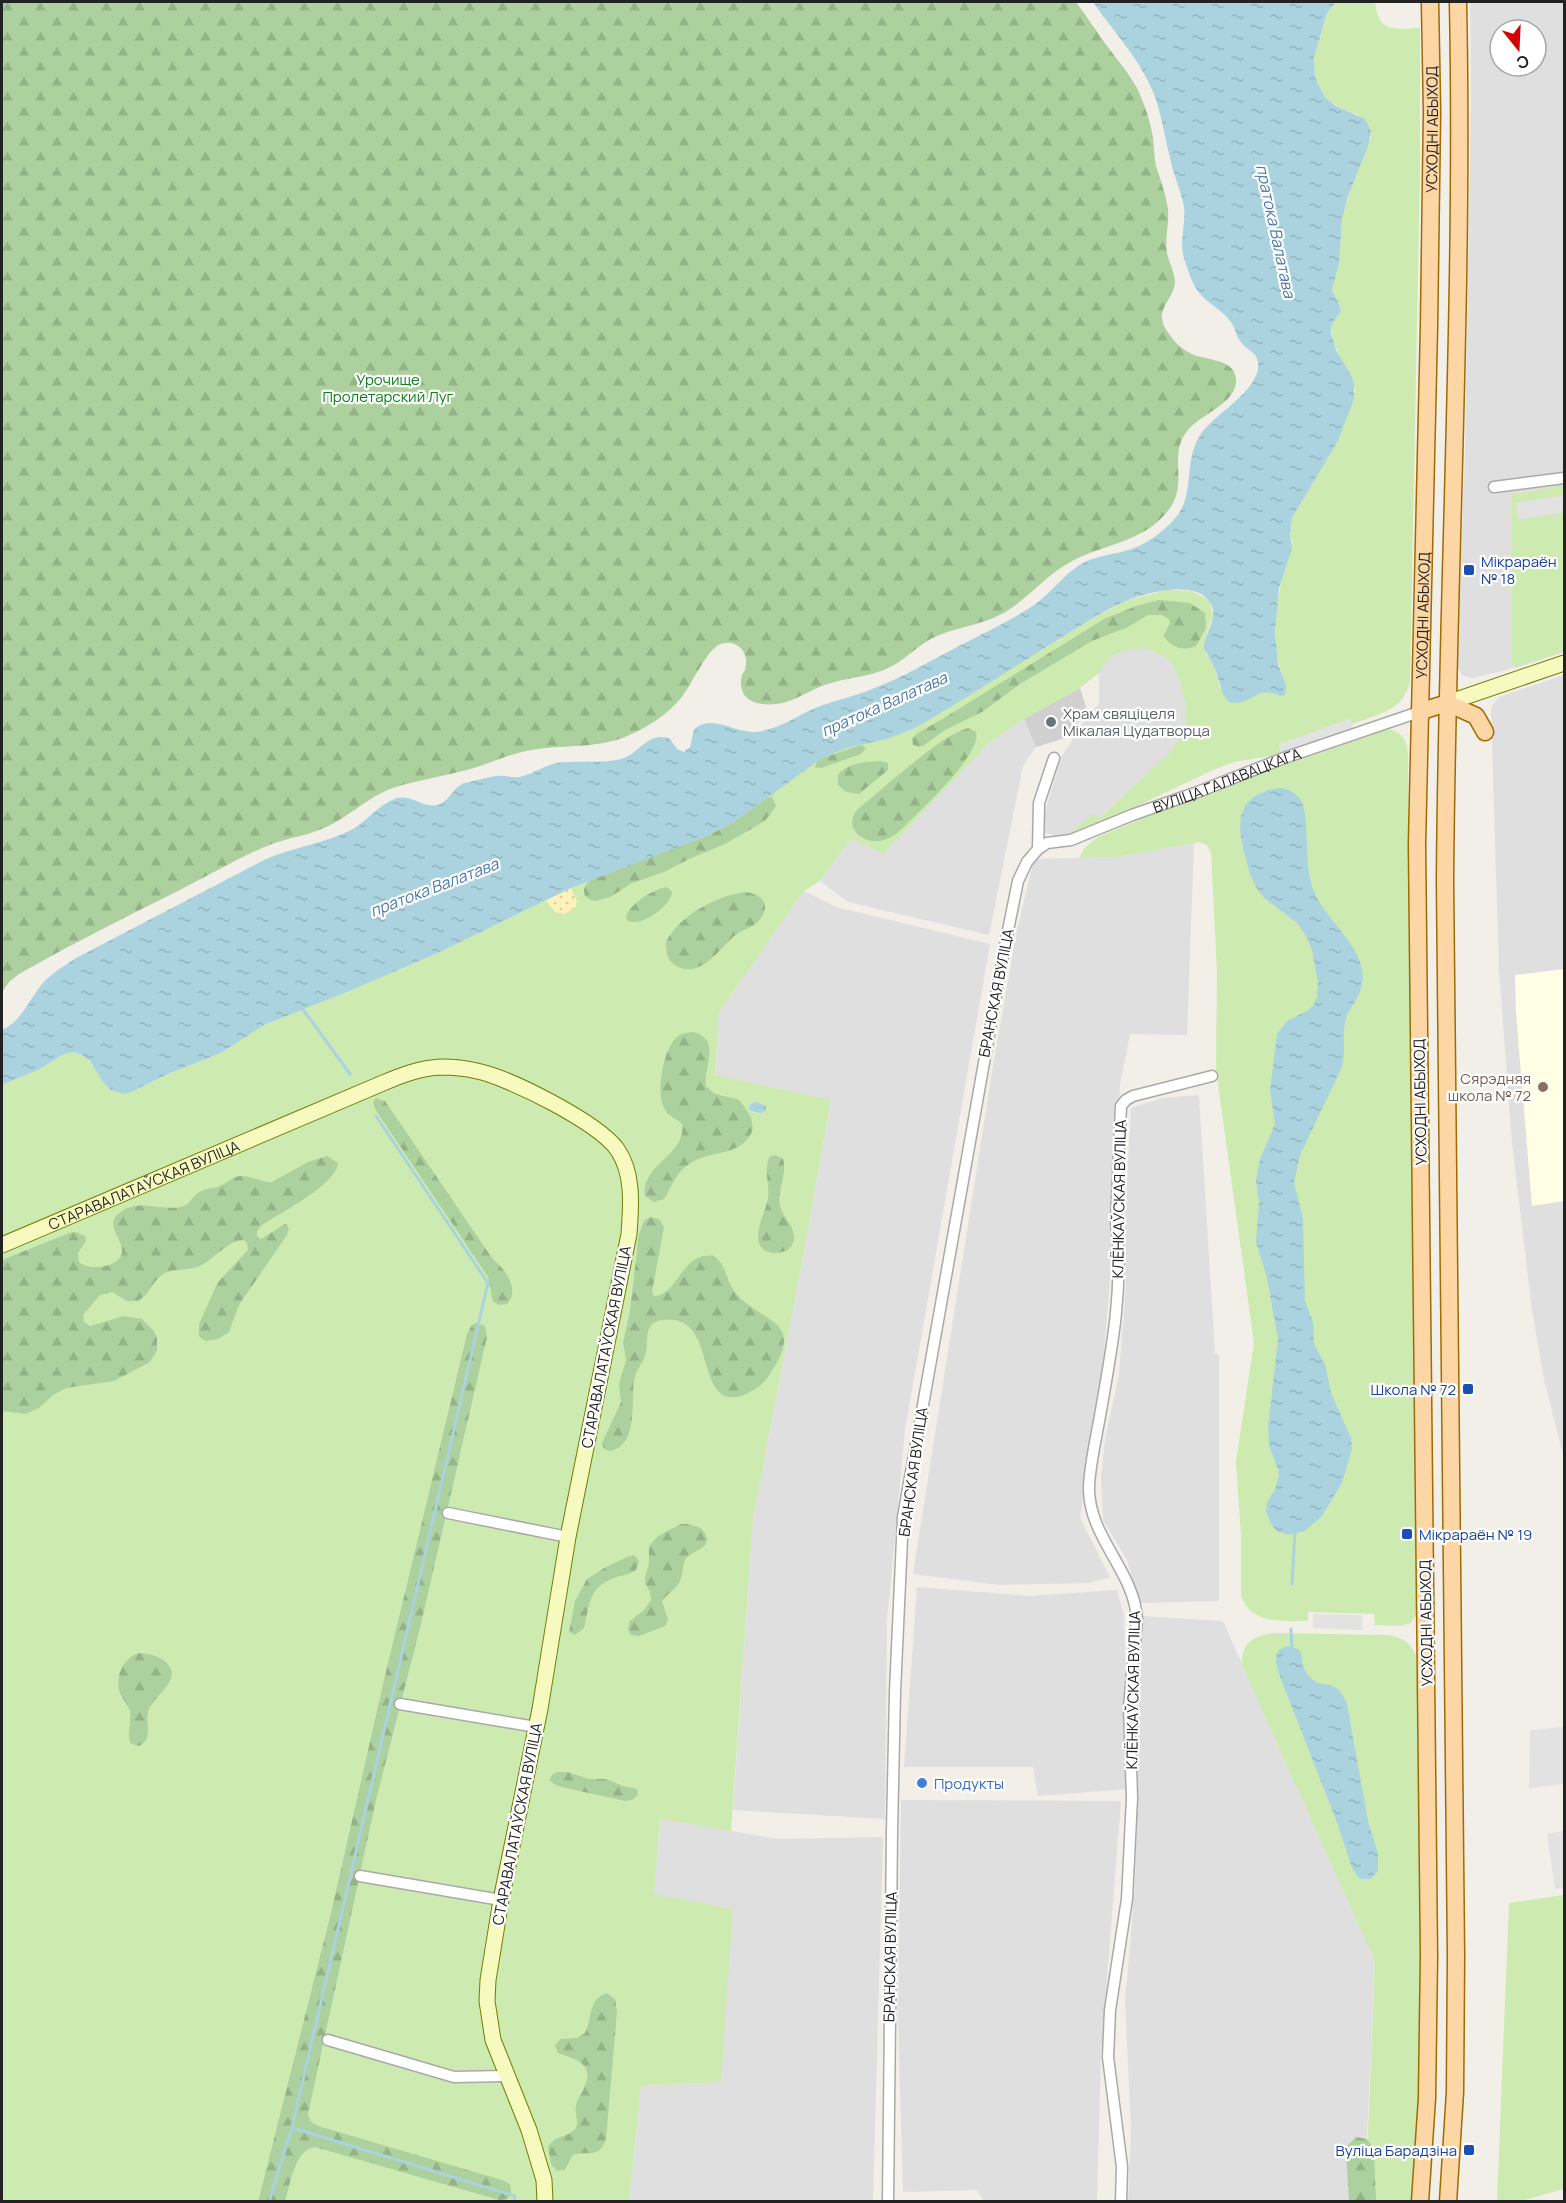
<svg xmlns="http://www.w3.org/2000/svg" width="1566" height="2203" viewBox="0 0 1566 2203" font-family="Manrope,sans-serif">
<style>
.residential{fill:#e0dfdf;fill-rule:evenodd}
.education{fill:#ffffe5}
.religious{fill:#d0d0d0}
.grass{fill:#cdebb0}
.forest{fill:url(#forest-firs)}
.sand{fill:url(#sand-dots)}
.parking{fill:#e2e2e2}
.water{fill:url(#water-ripples)}
.lines{fill:none;stroke-linecap:round;stroke-linejoin:round}
.stream{stroke:#aad3df;stroke-width:3}
.street-casing{stroke:#a9a9a9;stroke-width:13}
.secondary-casing{stroke:#707d05;stroke-width:17}
.primary-casing{stroke:#a06b00;stroke-width:19}
.street{stroke:#fff;stroke-width:10}
.secondary{stroke:#f7fabf;stroke-width:15}
.primary{stroke:#fcd6a4;stroke-width:16}
.transit-dot{fill:#1a4fb4;stroke:#fff;stroke-width:2}
.worship-dot{fill:#6b7280;stroke:#fff;stroke-width:2}
.education-dot{fill:#8d6e63;stroke:#fff;stroke-width:2}
.shop-dot{fill:#3f7fe0;stroke:#fff;stroke-width:2}
.labels{text-anchor:middle;dominant-baseline:central;stroke-width:4.5;stroke-linejoin:round;paint-order:stroke}
.street-label{font-size:15px;fill:#222;stroke:#fff}
.park-label{font-size:15px;fill:#0c8416;stroke:#fff}
.transit-label{font-size:15px;fill:#164399;stroke:#fff;text-anchor:start}
.worship-label{font-size:15px;fill:#5b616d;stroke:#fff;text-anchor:start}
.education-label{font-size:15px;fill:#785e54;stroke:#fff;text-anchor:end}
.shop-label{font-size:15px;fill:#366cbe;stroke:#fff;text-anchor:start}
.water-label{font-size:16px;font-style:italic;fill:#4a7aab;stroke:#fff}
</style>
<defs>
<pattern id="forest-firs" width="22" height="20" patternUnits="userSpaceOnUse" patternTransform="scale(1.5)"><rect width="22" height="20" fill="#add19e"/><path d="M5 1l3.5 6h-7zM16 11l3.5 6h-7z" fill="#95b388"/></pattern>
<pattern id="sand-dots" width="8" height="8" patternUnits="userSpaceOnUse" patternTransform="scale(1.5)"><rect width="8" height="8" fill="#fff1ba"/><path d="M2 2h.1M6 6h.1" fill="none" stroke="#dacea0" stroke-width="1.8" stroke-linecap="round"/></pattern>
<pattern id="water-ripples" width="26" height="14" patternUnits="userSpaceOnUse" patternTransform="scale(1.5)"><rect width="26" height="14" fill="#aad3df"/><path d="M2 4q2-2 4 0t4 0M15 11q2-2 4 0t4 0" fill="none" stroke="#92b5bf"/></pattern>
</defs>
<rect width="100%" height="100%" fill="#f2efe9"/>
<g class="residential">
<path d="M1470 2H1564V652L1522 666 1473 678 1463 676 1458 668 1457 662 1465 455 1471 93ZM1500 30H1536V66H1500Z"/>
<path d="M1146 647 1170 660 1181 684 1186 707 1184 731 1170 752 1100 818 1064 838 1039 831 1061 758 1087 716 1099 704V673L1110 657 1123 651Z"/>
<path d="M1564 675V1459L1544 1379 1532 1310 1512 1143 1499 970 1491 711 1492 706 1499 697Z"/>
<path d="M1024 719 1036 747 1023 766 989 935 848 902 820 881 852 838Z"/>
<path d="M1194 843 1187 1035 1130 1034 1120 1085 1110 1279 1103 1364 1080 1518 1110 1577 1089 1583 999 1585 913 1574 993 1066 1017 930 1034 859 1118 857Z"/>
<path d="M804 891 836 907 990 944 905 1430 887 1621 885 1819 733 1810 753 1519 807 1236 831 1101 715 1075 719 1012Z"/>
<path d="M1199 1095 1215 1353 1219 1355V1601L1140 1603 1127 1560 1103 1520 1101 1477 1105 1440 1119 1374 1126 1286 1125 1220 1131 1108 1162 1098Z"/>
<path d="M917 1587 1030 1596 1117 1590 1124 1615 1129 1789 1038 1796 1033 1767H904Z"/>
<path d="M1141 1616 1223 1621 1375 1962 1364 2201 1128 2202 1131 2128 1125 2001 1135 1886Z"/>
<path d="M901 1800 1121 1801 1101 2054 1097 2201H984L976 2190 903 2192 898 2019Z"/>
<path d="M660 1818 777 1839 883 1837 873 2201 629 2202 641 2086 721 2082 654 1894Z"/>
</g>
<path class="education" d="M1564 969V1201L1532 1206 1516 1013 1515 975Z"/>
<path class="religious" d="M1080 688 1086 707 1077 724 1068 737 1036 747 1024 719Z"/>
<g class="grass">
<path d="M1336 2H1375C1379 33 1393 29 1420 28V168L1410 680C1406 710 1377 715 1352 724L1350 719 1279 745 1282 754 1234 762 1213 770 1108 820 1064 838 1093 814 1100 818 1170 752 1184 731 1186 707 1181 684 1170 660 1146 648 1123 651 1110 657 1099 673 1080 688 1024 719 989 743 883 854 851 839 820 881 804 891 719 1012 715 1075 831 1100 807 1236 753 1519 731 1831 660 1819 654 1894 733 1909 721 2082 641 2086 629 2201 2 2202V1085L40 1069 64 1054 74 1052 86 1057 97 1072 138 1089 170 1073 221 1053 264 1025 352 990 440 952 571 888 755 806 822 758 847 748 903 733 940 713 1093 618 1128 600 1167 590 1191 591 1206 598 1210 602 1213 616 1205 638 1206 653 1216 671 1220 688 1256 695 1269 691 1278 695 1286 686C1266 639 1278 588 1292 541L1290 534 1292 518 1338 441 1355 391 1352 377 1343 365 1332 338V324L1341 311 1339 304 1332 290 1339 263 1342 220 1352 182 1371 137 1359 115 1344 110 1330 101 1325 97 1315 78 1314 57 1327 13Z"/>
<path d="M1564 485V495L1516 503 1518 520 1564 513V652L1516 667 1512 663V495Z"/>
<path d="M1389 729C1403 733 1406 739 1408 753L1416 1615 1411 1623 1400 1626 1375 1625 1374 1614 1308 1612V1621C1282 1621 1252 1625 1241 1596V1536L1236 1461 1254 1343 1216 1070 1217 972 1211 853 1207 845 1200 842 1118 857 1079 858 1085 847 1098 837 1209 790Z"/>
<path d="M1274 1633 1389 1635C1403 1638 1410 1642 1416 1656L1423 1839 1419 2100 1412 2201H1365L1375 1962 1242 1665C1241 1642 1254 1636 1274 1633Z"/>
<path d="M1564 1895V2189L1521 2201H1497L1509 1903Z"/>
</g>
<g class="forest">
<path d="M2 2H1076C1088 18 1098 34 1110 50 1120 63 1130 75 1138 90 1145 105 1150 121 1153 137 1154 147 1154 157 1156 166 1160 179 1165 191 1167 204 1171 220 1164 236 1167 253 1169 262 1174 271 1175 281 1175 295 1162 304 1162 317 1162 324 1166 330 1170 335 1175 343 1183 350 1192 354 1207 361 1238 358 1236 383 1233 405 1201 414 1188 430 1166 456 1191 483 1167 512 1143 542 1104 544 1072 561 1049 573 1032 594 1010 609 988 624 961 626 937 636 918 644 906 660 888 668 870 677 850 677 831 683 815 687 802 697 786 702 769 707 740 706 741 682 742 668 745 677 746 663 747 649 734 639 721 644 707 648 692 685 681 698 666 716 646 728 625 737 597 748 567 745 538 749 511 752 488 765 463 771 440 777 418 780 396 787 367 796 347 820 319 830 304 836 288 838 272 844 239 857 208 876 176 892 123 918 70 945 19 974L9 982 2 992Z"/>
<path d="M1159 600 1190 603 1205 613 1206 628 1196 646C1184 652 1169 647 1164 635L1170 623 1169 619 1162 615H1148L1128 627 1092 641 1020 684 982 712 945 730 923 746 919 747 913 745 912 738 918 733 944 718 1104 619 1136 606Z"/>
<path d="M969 728 976 732C983 754 918 812 902 829 896 834 889 839 881 841 862 844 842 826 858 809 881 791 944 732 969 728Z"/>
<path d="M861 745 866 748 861 754 821 768 815 767 817 761 822 758Z"/>
<path d="M881 761 888 763V770L859 794 846 792 838 785V775C848 762 866 762 881 761Z"/>
<path d="M772 797 776 806 765 821 725 844 689 859 664 872 632 883 610 897 596 901 591 900 585 896C582 887 587 882 594 878L707 836 734 822 767 798Z"/>
<path d="M666 887 671 890 672 893C670 906 640 929 627 920L626 917C630 903 653 890 666 887Z"/>
<path d="M745 892C765 894 772 907 757 923 750 929 740 930 733 937 718 951 699 979 676 966 667 961 666 952 666 942 680 915 716 896 745 892Z"/>
<path d="M692 1032C722 1038 704 1065 706 1086L715 1094 737 1099 741 1102 751 1117 753 1129C743 1158 710 1149 689 1164 675 1173 673 1186 664 1199L654 1202 645 1196C641 1164 687 1155 682 1124 676 1118 669 1117 664 1108 656 1091 663 1048 678 1036 683 1033 687 1033 692 1032Z"/>
<path d="M376 1098 385 1101 492 1258C504 1268 521 1289 507 1304L500 1305 493 1302 488 1277 375 1109 373 1102Z"/>
<path d="M776 1155 783 1159C788 1176 776 1191 780 1206 785 1222 803 1233 789 1249 782 1253 774 1255 766 1251 748 1241 766 1213 768 1198 770 1185 763 1169 770 1156Z"/>
<path d="M327 1156 338 1163C337 1184 279 1214 262 1225L257 1231V1236L261 1239 283 1225 286 1224 289 1228 287 1235 239 1305 229 1332 218 1339 206 1341 202 1339 199 1336V1324L218 1282 248 1250 247 1243 244 1240C228 1240 214 1259 200 1266 188 1271 174 1268 163 1274 152 1281 150 1294 138 1301H127L112 1292 100 1295 83 1315 84 1322 90 1326 124 1316 142 1319 153 1330 157 1337V1351L150 1362 114 1381 66 1388 53 1395 39 1408 26 1414 2 1411V1260L69 1233 76 1232 85 1236 86 1241 78 1253 79 1262C89 1271 120 1268 122 1252 123 1238 102 1223 122 1211 139 1199 162 1211 181 1207 190 1205 191 1198 198 1193 204 1188 213 1189 220 1186 227 1183 232 1177 240 1176 251 1175 261 1183 272 1182L308 1162Z"/>
<path d="M650 1217 659 1219 664 1227 652 1292 654 1296C679 1295 681 1251 714 1256 726 1264 726 1280 734 1291 759 1324 808 1317 770 1374 763 1385 753 1392 741 1396 693 1409 719 1313 664 1320 658 1320 651 1323 649 1329 646 1337 648 1347 645 1356 642 1365 635 1371 634 1381 631 1400 639 1449 608 1451L603 1447 602 1443 621 1402 619 1384 626 1360 623 1343 630 1311 639 1234 644 1221Z"/>
<path d="M476 1323 485 1326 487 1337 420 1628 376 1800 308 2114 311 2122 318 2126 502 2180 510 2184 511 2192 508 2199 499 2200 315 2147C294 2150 291 2183 285 2201L258 2202 331 1913 384 1680 467 1334 472 1325Z"/>
<path d="M681 1524H688L701 1528C719 1549 691 1549 685 1560 682 1567 683 1576 679 1583 674 1591 667 1594 662 1601L668 1620 665 1626 639 1636 631 1635 628 1629 630 1621 644 1610 651 1600 650 1592 645 1583V1578L649 1563V1546L658 1536Z"/>
<path d="M634 1555 639 1561 636 1570C629 1575 622 1575 614 1578 587 1588 590 1606 584 1628L575 1635 569 1632 575 1601 587 1579 606 1567 627 1557Z"/>
<path d="M139 1653C153 1654 168 1658 172 1672 171 1690 153 1696 148 1712 145 1725 154 1739 139 1746L131 1744C126 1733 132 1722 130 1711 128 1705 124 1701 121 1695 113 1680 123 1657 139 1653Z"/>
<path d="M556 1772H567L589 1779H606L623 1786 637 1789 638 1795 632 1800 625 1801 557 1786 549 1780 552 1775Z"/>
<path d="M607 1993 615 1999 617 2012 606 2139C599 2160 588 2150 573 2155L564 2170 557 2171 551 2164 548 2147C554 2135 567 2138 575 2129 580 2123 574 2113 576 2105 577 2099 582 2094 584 2088 596 2063 574 2059 558 2053L555 2046 560 2039 577 2038 585 2033C593 2018 587 1999 607 1993Z"/>
<path d="M1356 2137 1367 2139 1374 2149 1376 2201H1349L1346 2152 1348 2145Z"/>
</g>
<path class="sand" d="M571 888 577 901 575 908 564 914 555 912 546 900Z"/>
<g class="parking">
<path d="M1564 496V512L1519 518 1517 503Z"/>
<path d="M1350 719 1355 732 1284 758 1279 744Z"/>
<path d="M1313 1614 1362 1615 1363 1630 1313 1628Z"/>
<path d="M1564 1727V1784L1529 1788 1530 1730Z"/>
<path d="M1564 1831V1888L1555 1889 1547 1834Z"/>
</g>
<g class="water">
<path d="M1093 2H1336L1327 13 1314 57 1315 78 1325 97 1336 106 1365 119 1371 131 1368 146 1348 196 1342 220 1339 263 1332 290 1339 304 1341 311 1332 324 1331 333 1336 350 1352 377 1354 384V399L1338 441 1292 518 1290 534 1292 548 1279 588 1275 632 1278 664 1286 686 1285 695 1280 696C1256 683 1251 708 1229 702L1223 694 1216 671 1204 648C1204 632 1221 617 1209 601 1194 580 1145 593 1126 601 1100 612 1076 629 1051 644 1006 672 961 702 915 728L890 738 847 748 822 758 734 822 707 836 571 888 440 952 352 990 264 1025 221 1053 170 1073 131 1092 124 1094 111 1090 103 1082 90 1061 82 1055 74 1052 64 1054 40 1069 2 1085V1030C21 1021 27 1004 39 988 48 975 63 967 76 958L266 859C294 847 327 843 353 829 369 820 379 803 398 798 412 795 423 808 437 805 450 802 453 786 465 783 474 781 488 777 496 776 505 775 514 779 523 776 535 773 545 765 557 763 578 760 601 764 621 759 640 754 646 732 669 738L677 749 684 752 690 747 694 729C714 714 732 732 754 732 778 731 800 713 823 705 839 699 856 696 872 689 902 678 930 661 959 646 984 633 1010 621 1034 605 1051 593 1063 575 1081 564 1095 556 1110 555 1125 551 1144 546 1164 532 1177 516 1196 491 1182 458 1203 431 1219 411 1262 388 1258 362 1256 351 1246 350 1240 341 1236 335 1235 327 1230 321 1222 310 1209 304 1200 294 1192 285 1188 270 1184 258 1179 241 1186 224 1184 207 1181 190 1173 174 1170 158 1163 131 1161 106 1148 81 1134 53 1111 28 1093 2Z"/>
<path d="M1280 788C1292 790 1297 793 1303 804 1310 833 1303 867 1315 894 1328 923 1369 950 1362 985 1360 998 1348 1008 1345 1022 1342 1037 1346 1052 1342 1067L1300 1155 1294 1183 1303 1218 1305 1301 1313 1322 1314 1344 1325 1364 1331 1393 1351 1438 1352 1449 1342 1483 1322 1516 1305 1531 1289 1535 1277 1531 1271 1524 1266 1511 1267 1503 1275 1489 1279 1475 1278 1469 1269 1446 1268 1427 1278 1339 1267 1278 1256 1242 1259 1202 1256 1180 1260 1159 1275 1124 1270 1090 1277 1034 1287 1021 1307 1011 1313 1006 1317 997 1318 983 1312 950 1305 934 1296 922 1264 898 1256 887 1250 874 1243 848 1240 830 1241 816 1246 804 1255 796 1268 790Z"/>
<path d="M756 1102 766 1106V1111L760 1113 749 1110 750 1104Z"/>
<path d="M1289 1646 1300 1650C1303 1660 1302 1670 1310 1677 1324 1692 1336 1675 1347 1704L1368 1821 1378 1854V1871L1371 1879H1360L1352 1868 1338 1825 1279 1674C1275 1661 1273 1648 1289 1646Z"/>
</g>
<g class="lines">
<g class="stream">
<path d="M302 1008 350 1074"/>
<path d="M1292 1584 1295 1532"/>
<path d="M1291 1629 1292 1650"/>
<path d="M293 2128 515 2196 514 2202"/>
<path d="M269 2202 292 2127 488 1283 376 1116"/>
</g>
<defs>
<g id="street">
<path d="M1494 487 1564 478"/>
<path id="s1" d="M1038 849 1047 843 1071 840 1132 815 1195 793 1284 758 1419 712"/>
<path d="M448 1513 568 1537"/>
<path d="M400 1704 536 1727"/>
<path d="M360 1876 501 1900"/>
<path d="M328 2040 454 2077 506 2076"/>
<path d="M888 2202 892 1831 895 1692 903 1517 1005 945 1018 881 1027 862 1038 849 1039 803 1054 758"/>
<path d="M1121 2202 1122 2167 1108 2057 1110 2010 1127 1899 1132 1798 1129 1707 1137 1619C1134 1570 1088 1537 1089 1487 1090 1462 1097 1435 1101 1410 1112 1349 1124 1284 1116 1222L1121 1106 1126 1100 1133 1096 1212 1076"/>
</g>
<g id="secondary">
<path d="M1447 703 1564 663"/>
<path id="s2" d="M2 1245 383 1083C402 1075 420 1068 441 1067 453 1067 465 1068 477 1071 510 1078 597 1122 617 1149 634 1173 631 1206 629 1234L568 1537 540 1709 501 1900 488 1980 487 2001 493 2040 529 2130 544 2180 545 2202"/>
</g>
<g id="primary">
<path d="M1419 712 1447 703 1476 716 1485 732"/>
<path id="s3" d="M1420 2202 1427 2098 1429 1956 1417 844 1429 327 1432 112 1430 2"/>
<path d="M1448 2202 1455 2092 1456 1956 1445 881C1447 588 1464 295 1458 2"/>
</g>
</defs>
<use href="#street" class="street-casing"/>
<use href="#secondary" class="secondary-casing"/>
<use href="#primary" class="primary-casing"/>
<use href="#street" class="street"/>
<use href="#secondary" class="secondary"/>
<use href="#primary" class="primary"/>
</g>
<g class="transit-dot">
<rect x="1463" y="564" width="12" height="12" rx="3"/>
<rect x="1462" y="1383" width="12" height="12" rx="3"/>
<rect x="1401" y="1528" width="12" height="12" rx="3"/>
<rect x="1463" y="2144" width="12" height="12" rx="3"/>
</g>
<circle class="worship-dot" cx="1051" cy="722" r="6"/>
<circle class="education-dot" cx="1543" cy="1087" r="6"/>
<circle class="shop-dot" cx="922" cy="1783" r="6"/>
<g class="labels">
<g class="street-label">
<text stroke="none"><textPath href="#s3" startOffset="2073">УСХОДНІ АБЫХОД</textPath></text>
<text stroke="none"><textPath href="#s3" startOffset="1587">УСХОДНІ АБЫХОД</textPath></text>
<text stroke="none"><textPath href="#s1" startOffset="202">ВУЛІЦА ГАЛАВАЦКАГА</textPath></text>
<text transform="translate(996 993) rotate(-79)">БРАНСКАЯ ВУЛІЦА</text>
<text transform="translate(1420 1102) rotate(-91)">УСХОДНІ АБЫХОД</text>
<text stroke="none"><textPath href="#s2" startOffset="154">СТАРАВАЛАТАЎСКАЯ ВУЛІЦА</textPath></text>
<text transform="translate(1119 1199) rotate(-89)">КЛЁНКАЎСКАЯ ВУЛІЦА</text>
<text transform="translate(606 1347) rotate(-79)">СТАРАВАЛАТАЎСКАЯ ВУЛІЦА</text>
<text transform="translate(913 1472) rotate(-82)">БРАНСКАЯ ВУЛІЦА</text>
<text transform="translate(1426 1623) rotate(-91)">УСХОДНІ АБЫХОД</text>
<text transform="translate(1133 1690) rotate(-89)">КЛЁНКАЎСКАЯ ВУЛІЦА</text>
<text transform="translate(517 1824) rotate(-79)">СТАРАВАЛАТАЎСКАЯ ВУЛІЦА</text>
<text transform="translate(890 1957) rotate(-89)">БРАНСКАЯ ВУЛІЦА</text>
</g>
<g class="park-label">
<text x="388" y="379">Урочище<tspan x="388" dy="17">Пролетарский Луг</tspan></text>
</g>
<g class="transit-label">
<text x="1481" y="561">Мікрараён<tspan x="1481" dy="17">№ 18</tspan></text>
<text x="1456" y="1389" text-anchor="end">Школа № 72</text>
<text x="1419" y="1534">Мікрараён № 19</text>
<text x="1457" y="2150" text-anchor="end">Вуліца Барадзіна</text>
</g>
<g class="worship-label">
<text x="1063" y="713">Храм свяціцеля<tspan x="1063" dy="17">Мікалая Цудатворца</tspan></text>
</g>
<g class="education-label">
<text x="1531" y="1078">Сярэдняя<tspan x="1531" dy="17">школа № 72</tspan></text>
</g>
<g class="shop-label">
<text x="934" y="1783">Продукты</text>
</g>
<g class="water-label">
<text transform="translate(1276 231) rotate(78)">пратока Валатава</text>
<text transform="translate(884 704) rotate(-24)">пратока Валатава</text>
<text transform="translate(434 887) rotate(-21)">пратока Валатава</text>
</g>
</g>
<rect width="1566" height="2203" fill="none" stroke="#222222" stroke-width="6"/>
<g transform="translate(1518 48) rotate(162)"><circle r="28" fill="#ffffff" stroke="#a7a7a7" stroke-width="1.5"/>
<path d="M0-4.5L10 22L0 15L-10 22Z" fill="#d40000"/>
<text y="-9" font-size="16" font-weight="bold" text-anchor="middle" fill="#222222">С</text>
</g>
</svg>
